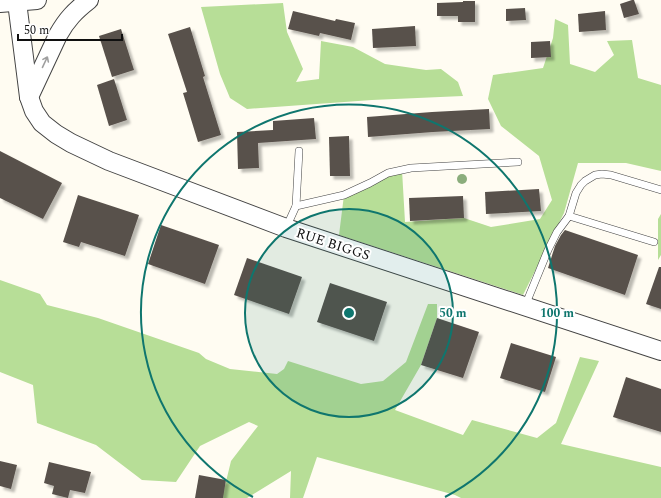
<svg xmlns="http://www.w3.org/2000/svg" width="661" height="498" viewBox="0 0 661 498" font-family="Spectral,serif">
<style>
.forest{fill:#b7de97}
.building{fill:#59514b;filter:url(#shadow)}
.lines{fill:none;stroke-linecap:round;stroke-linejoin:round}
.service-casing{stroke:#434343;stroke-width:8}
.tertiary-casing{stroke:#434343;stroke-width:20}
.service{stroke:#fff;stroke-width:7}
.tertiary{stroke:#fff;stroke-width:18}
.tree{fill:#8bad7c}
.oneway{stroke:#9f9f9f}
.ring{fill:none;stroke:#0f766e;stroke-width:2}
.labels{text-anchor:middle;dominant-baseline:central;stroke-width:4;stroke-linejoin:round;paint-order:stroke}
.street-label{font-size:14px;fill:#101010;stroke:#fff}
.centre{fill:#0f766e;stroke:#fff;stroke-width:2}
.ring-label{font-size:12px;text-anchor:middle;font-weight:bold;fill:#0f766e;stroke:#fff;stroke-width:4;stroke-linejoin:round;paint-order:stroke}
</style>
<defs>
<filter id="shadow"><feDropShadow dx="3.5" dy="3.5" stdDeviation="1" flood-color="#0004"/></filter>
</defs>
<rect width="100%" height="100%" fill="#fffcf2"/>
<g class="forest">
<path d="M283 3 287 32 303 69 296 82 319 79 321 41 353 47 385 64 426 70 441 69 458 82 463 96 372 100 247 109 230 98 220 74 201 7Z"/>
<path d="M555 19 568 25 570 64 595 72 614 55 607 41 632 40 638 78 661 85V171L626 163H578L564 213 523 295 339 235 344 195 402 170 405 222 464 218 491 227 540 219 552 200 539 156 501 126 488 99 493 75 543 68 553 38Z"/>
<path d="M661 214V255L658 260V219Z"/>
<path d="M0 280 40 294 47 305 98 318 199 353 206 359 230 369 277 374 284 369 288 361 361 384 383 381 406 362 428 304H437V318L421 365 395 410 463 435 472 420 537 438 556 423 580 357 599 361 561 444 661 467V498H461L455 495 317 457 303 498H290L291 471 247 498H222L231 461 258 426 249 422 200 446 176 482 142 480 96 445 37 423 33 385 0 372Z"/>
</g>
<g class="building">
<path d="M632 0H634L639 14 624 18 620 4Z"/>
<path d="M463 1H475V22H458V16H437V3L463 2Z"/>
<path d="M525 8 526 20 506 21V9Z"/>
<path d="M293 11 335 21 336 19 355 23 351 40 320 33 319 36 288 29Z"/>
<path d="M605 11 606 30 579 32 578 14Z"/>
<path d="M415 26 416 46 373 48 372 29Z"/>
<path d="M190 27 205 76 203 77 221 135 198 142 183 93 187 92 168 34Z"/>
<path d="M121 29 134 70 112 77 99 36Z"/>
<path d="M550 41 551 57 531 58V42Z"/>
<path d="M114 79 127 120 109 126 97 85Z"/>
<path d="M489 109 490 129 433 132 368 137 367 117 432 112Z"/>
<path d="M314 118 316 139 258 143 259 168 238 169 237 132 273 130V121Z"/>
<path d="M349 136 350 176H330L329 137Z"/>
<path d="M0 151 62 183 43 219 0 198Z"/>
<path d="M539 189 541 211 486 214 485 192Z"/>
<path d="M78 195 139 215 125 256 81 242 79 247 63 242Z"/>
<path d="M463 196 464 218 410 221 409 198Z"/>
<path d="M161 225 219 245 205 284 148 264Z"/>
<path d="M565 230 638 255 625 295 548 268 555 246 561 235Z"/>
<path d="M247 258 302 277 289 314 234 295Z"/>
<path d="M659 267H661V309L646 304Z"/>
<path d="M330 283 387 302 374 341 317 322Z"/>
<path d="M437 318 479 332 463 378 421 365Z"/>
<path d="M511 343 556 357 545 392 500 378Z"/>
<path d="M626 377 661 389V432L613 417Z"/>
<path d="M0 461 17 465 11 489 0 486Z"/>
<path d="M49 462 91 472 85 493 70 490 68 498 52 494 54 486 44 483Z"/>
<path d="M199 475 226 480 223 498H195Z"/>
</g>
<g class="lines">
<defs>
<g id="service">
<path d="M296 206 299 151"/>
<path d="M569 216 654 242"/>
<path d="M286 228 296 206 344 195 370 183 388 173 411 168 518 162"/>
<path d="M525 306 548 250 557 232 569 216 576 193 581 185 585 181 595 175 602 174 611 175 661 190"/>
</g>
<g id="tertiary">
<path d="M17 2 29 97 34 111 42 123 56 134 71 143 109 161 286 228 661 351"/>
<path d="M0 3 37 0"/>
<path d="M29 97 58 35C67 19 75 11 89 0"/>
</g>
</defs>
<use href="#service" class="service-casing"/>
<use href="#tertiary" class="tertiary-casing"/>
<use href="#service" class="service"/>
<use href="#tertiary" class="tertiary"/>
</g>
<circle class="tree" cx="462" cy="179" r="5"/>
<defs><path id="oneway-shaft" d="M-6 0H5M1.5-3L5.5 0L1.5 3" fill="none" stroke-width="1.6" stroke-linecap="round" stroke-linejoin="round"/></defs>
<use class="oneway" href="#oneway-shaft" transform="translate(45 62) rotate(-65)"/>
<circle cx="349" cy="313" r="104" fill="#0f766e" fill-opacity=".12"/>
<g class="ring">
<circle cx="349" cy="313" r="104"/>
<path d="M253 497A208 208 0 1 1 445 497"/>
</g>
<g class="labels">
<g class="street-label">
<text transform="translate(333 244) rotate(18)">RUE BIGGS</text>
</g>
</g>
<circle cx="349" cy="313" r="6" class="centre"/>
<g class="ring-label">
<text x="453" y="317">50 m</text>
<text x="557" y="317">100 m</text>
</g>
<path d="M18 34v6h104v-6" fill="none" stroke="#101010" stroke-width="2"/>
<text x="24" y="34" font-size="12" fill="#101010" stroke="#ffffff" stroke-width="3" paint-order="stroke">50 m</text>
</svg>
